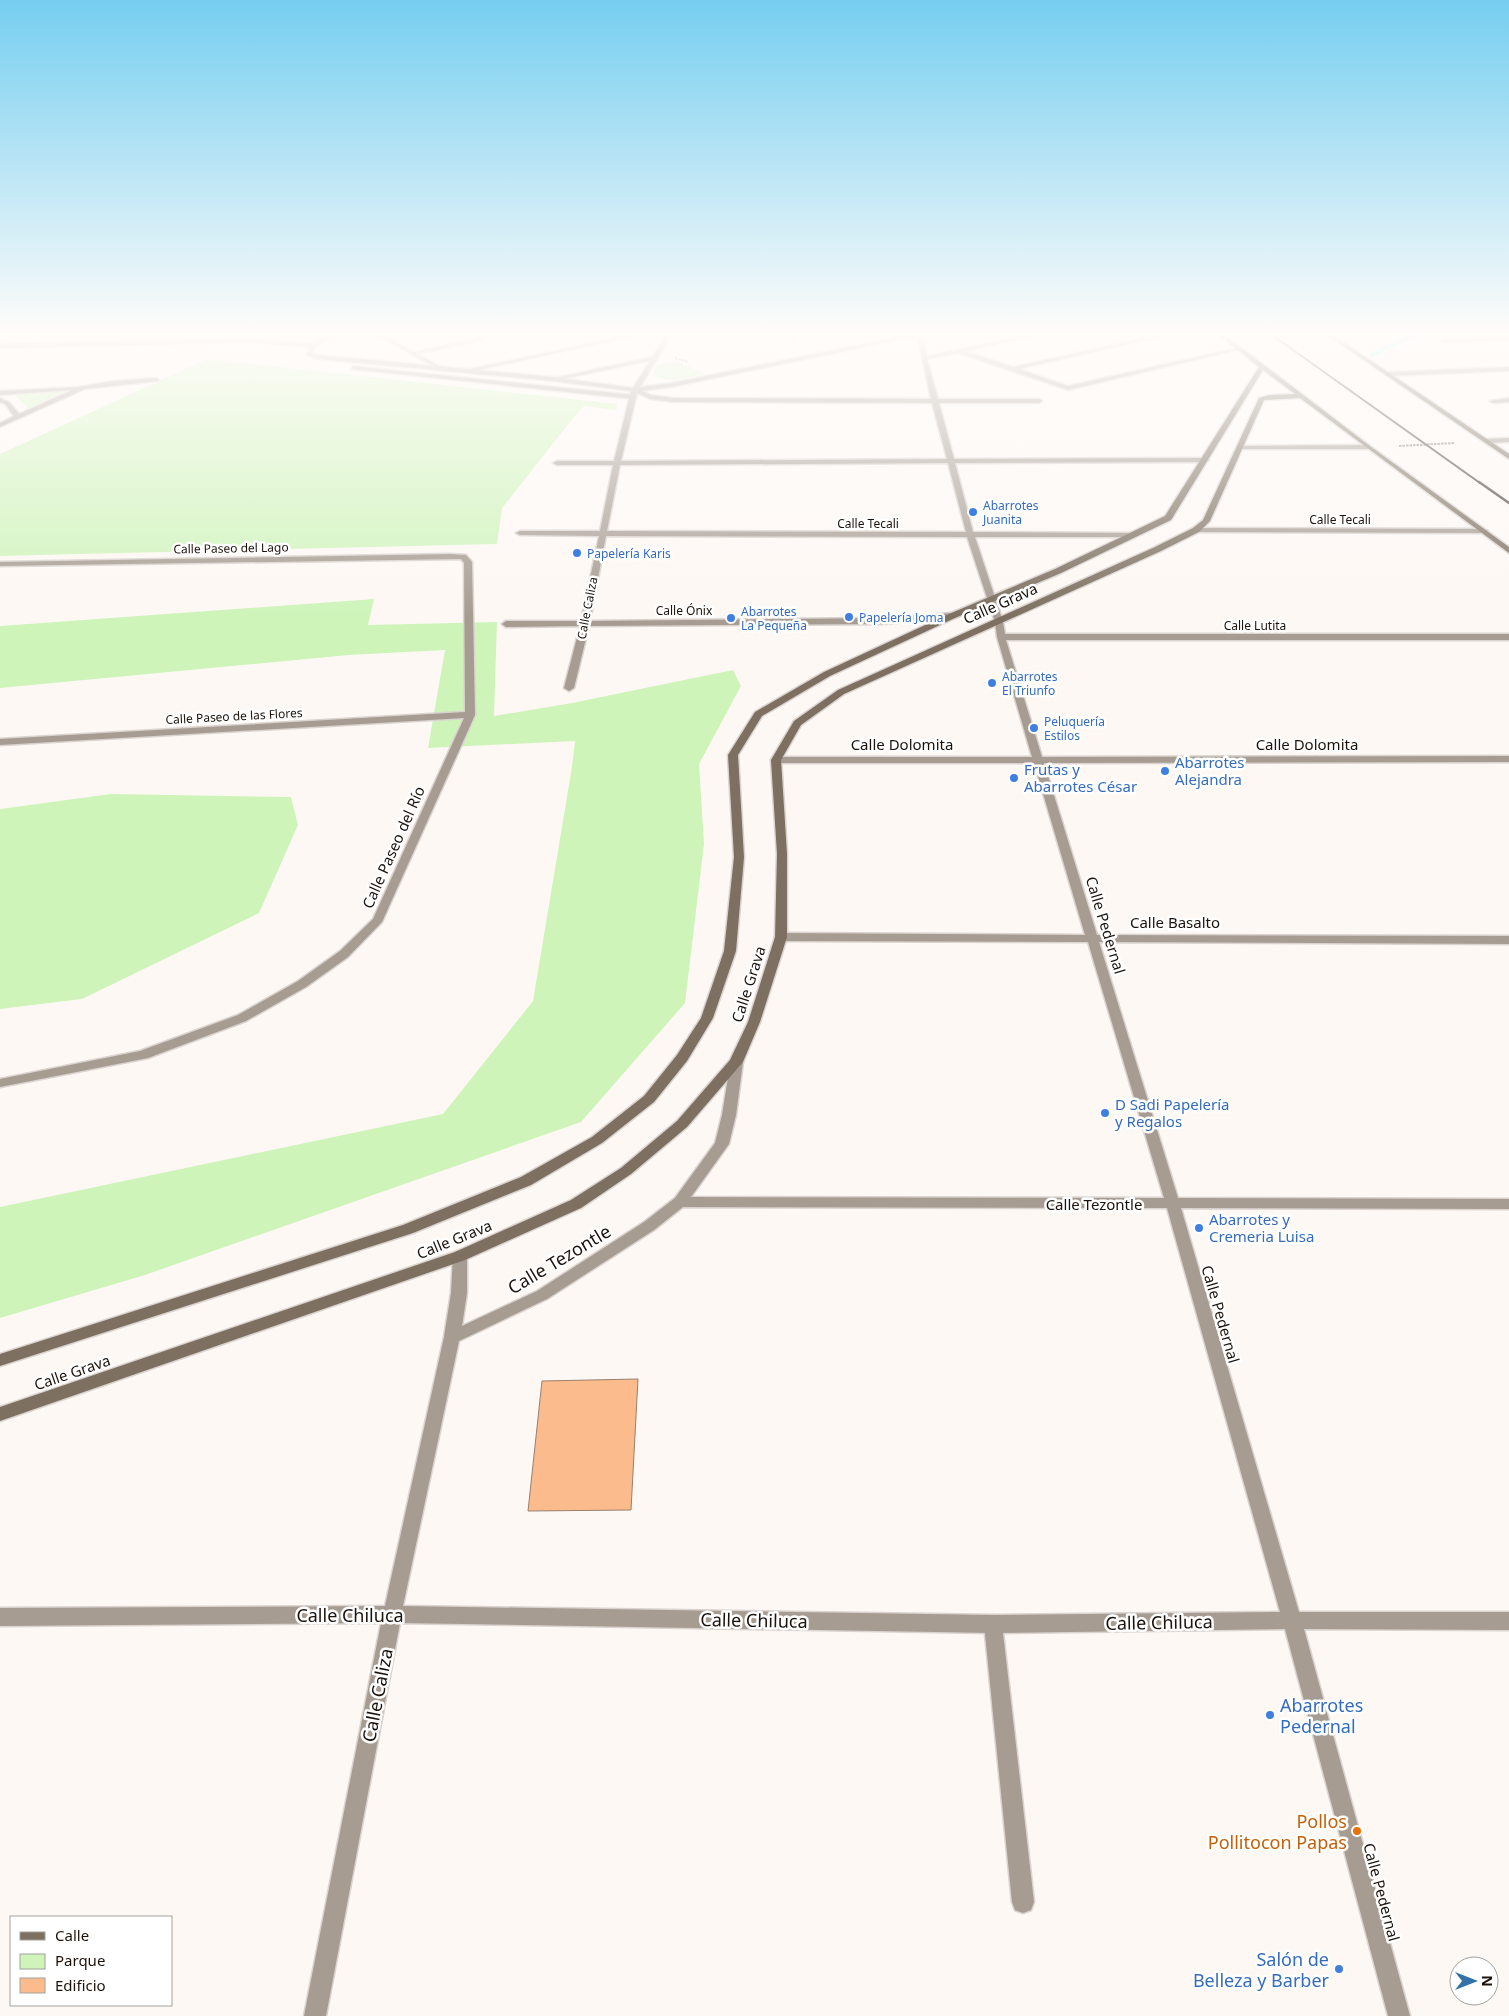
<svg xmlns="http://www.w3.org/2000/svg" width="1509" height="2016" viewBox="0 0 1509 2016" font-family="'Noto Sans',sans-serif">
<style>
.green{fill:#cef4ba}
.lines{fill:none;stroke-linecap:round;stroke-linejoin:round}
.stream{stroke:#6af6fd;stroke-width:4.5}
.building{fill:#fbbb8c;stroke:#99806e}
.service-casing{stroke:#dad3cf;stroke-width:3}
.pedestrian-casing{stroke:#dad3cf;stroke-width:3}
.minor-casing{stroke:#dad3cf;stroke-width:3}
.secondary-casing{stroke:#dad3cf;stroke-width:3}
.path{stroke:#8a827d;stroke-width:2;stroke-dasharray:2.5 1;stroke-linecap:butt}
.service{fill:#a69c92;fill-rule:evenodd}
.pedestrian{fill:#a69c92;fill-rule:evenodd}
.minor{fill:#a69c92;fill-rule:evenodd}
.secondary{fill:#7d7061;fill-rule:evenodd}
.rail-far1{stroke:#473d37;stroke-width:2}
.rail{stroke:#473d37;stroke-width:2.5}
.shop-dot{fill:#3f7fe0;stroke:#fff;stroke-width:2}
.food-dot{fill:#e8710a;stroke:#fff;stroke-width:2}
.labels{text-anchor:middle;dominant-baseline:central;stroke-width:5;stroke-linejoin:round;paint-order:stroke}
.far-shop-label{font-size:12px;fill:#366cbe;stroke:#fff;text-anchor:start}
.far-street-label{font-size:12px;fill:#1d130c;stroke:#fff}
.street-label{font-size:15px;fill:#1d130c;stroke:#fff}
.shop-label{font-size:15px;fill:#366cbe;stroke:#fff;text-anchor:start}
.near-street-label{font-size:18px;fill:#1d130c;stroke:#fff}
.near-shop-label{font-size:18px;fill:#366cbe;stroke:#fff;text-anchor:start}
.near-food-label{font-size:18px;fill:#c56008;stroke:#fff;text-anchor:end}
</style>
<rect width="100%" height="100%" fill="#fef8f4"/>
<g class="green">
<path d="M207 359 617 404 616 410 584 406 574 417 502 508 497 544 0 556V454Z"/>
<path d="M676 361 706 374 673 380 655 377 653 373 657 365Z"/>
<path d="M68 390 74 391 29 409 13 393Z"/>
<path d="M374 599 368 625 497 622 494 716 572 703 733 670 741 686 699 764 704 844 685 1003 581 1122 145 1275 0 1318V1207L443 1114 533 1001 572 767 575 741 428 748 445 650 349 655 0 688V626Z"/>
<path d="M111 794 291 797 298 825 259 913 82 999 0 1009V809Z"/>
</g>
<g class="lines">
<path class="stream" d="M1372 355 1413 335"/>
</g>
<path class="building" d="M638 1379 631 1510 528 1511 542 1381Z"/>
<g class="lines">
<defs>
<g id="service">
<path d="M377 335H384L443 368 438 369Z"/>
<path d="M353 366 634 395 637 397 634 399 351 369Z"/>
<path d="M993 1615 1000 1618 1002 1624 1034 1902 1031 1910 1023 1913 1015 1910 1012 1902 984 1624 986 1618Z"/>
</g>
<g id="pedestrian">
<path d="M629 335H639L469 372 466 370Z"/>
<path d="M481 337 483 340 413 355 410 353Z"/>
<path d="M656 356 658 359 553 381 550 379Z"/>
</g>
<g id="minor">
<path d="M327 335H334L316 346 312 353 318 355 553 377 633 388 666 335H672L640 387 671 383 908 335H923L927 356 1028 335H1038L965 351 1013 367 1158 335H1167L1019 369 1068 386 1241 347V349L1068 390 958 353 927 359 938 399H1039L1042 401 1039 403H939L954 459 1205 458 1209 460 1205 462 955 463 973 532 1135 533 1139 535 1135 537H975L1003 622 1005 634H1509V640H1006L1042 757 1509 756V762L1044 763 1097 935 1509 936V944L1099 942 1178 1198 1509 1199V1209L1181 1208 1299 1612H1509V1630L1304 1629 1410 2016H1388L1285 1629 993 1633 400 1623 326 2016H304L381 1623 0 1626V1608L385 1606 444 1337 451 1293 453 1256 455 1252 460 1250 465 1252 467 1256V1293L462 1326 537 1291 644 1222 675 1198 715 1143 722 1115 731 1059H741L743 1062 736 1115 729 1144 691 1197 1164 1198 1088 942 781 941 775 937 781 933 1085 935 1034 763H776L771 760 776 757H1032L997 637 995 622 967 537 606 536 590 621 881 618 952 613 956 616 952 619 881 624 589 626 574 688 569 691 564 688 580 626 506 627 502 624 506 621H581L599 536 520 535 516 533 520 531H600L613 465H557L553 463 557 461H614L631 391 553 381 317 359 307 355 309 347 249 342 0 348V344L249 338 312 344ZM917 336 931 399 673 398 651 395 642 391 671 387ZM637 393 650 399 673 402 932 403 947 459 621 461ZM948 463 966 532 607 531 620 465ZM683 1207 1167 1208 1280 1612 993 1615 403 1606 459 1341 547 1299 654 1230Z"/>
<path d="M1509 336V340L1444 343 1441 341 1444 339Z"/>
<path d="M1509 367V371L1387 376 1384 374 1387 372Z"/>
<path d="M156 378 159 380 158 381 85 389 0 427V423L14 416 5 404 0 402V398L9 402 19 414 72 390 0 395V391L78 387 113 381Z"/>
<path d="M1509 398V402L1493 403 1490 401Z"/>
<path d="M1509 438V442L1486 443 1483 441 1486 439Z"/>
<path d="M1240 446 1368 445 1371 447 1368 449H1238L1237 448Z"/>
<path d="M1193 528 1484 529 1488 531 1484 533 1196 532H1193Z"/>
<path d="M450 554 466 555 472 562 475 715 382 922 348 957 306 987 246 1021 148 1058 0 1087V1079L140 1051 238 1015 298 981 340 951 373 919 464 718 0 745V739L465 712 464 563 461 559 0 566V562Z"/>
</g>
<g id="secondary">
<path d="M1219 335H1225L1370 446 1509 547V553L1300 398 1264 400 1210 521 1199 532 1161 551 844 694 801 725 781 760 787 854V937L760 1022 743 1062 687 1127 631 1174 581 1208 465 1260 0 1421V1407L455 1252 571 1200 621 1168 677 1121 730 1060 748 1022 775 937 777 854 771 760 794 721 838 690 1155 547 1193 528 1203 520 1259 398 1269 395 1295 394 1263 370 1171 520 1061 573 955 618 830 676 762 716 738 755 744 857 736 951 713 1018 687 1061 654 1102 602 1143 531 1185 413 1233 0 1366V1354L403 1225 521 1177 592 1137 644 1096 677 1055 701 1018 724 951 734 857 728 755 755 712 824 672 949 614 1055 569 1165 516 1259 367Z"/>
<path d="M1327 335H1333L1509 454V459Z"/>
</g>
</defs>
<use href="#service" class="service-casing"/>
<use href="#pedestrian" class="pedestrian-casing"/>
<use href="#minor" class="minor-casing"/>
<use href="#secondary" class="secondary-casing"/>
<g class="path">
<path d="M793 343 795 335"/>
<path d="M675 358 688 362"/>
<path d="M1399 446 1455 443"/>
</g>
<use href="#service" class="service"/>
<use href="#pedestrian" class="pedestrian"/>
<use href="#minor" class="minor"/>
<use href="#secondary" class="secondary"/>
<path class="rail-far1" d="M1272 335 1480 483"/>
<path class="rail" d="M1479 482 1509 503"/>
</g>
<linearGradient id="sky" x2="0" y2="1"><stop stop-color="#75cef0"/><stop offset="0.54" stop-color="#fffcfa"/><stop offset="1" stop-color="#fffcfa" stop-opacity="0"/></linearGradient>
<rect width="1509" height="617" fill="url(#sky)"/>
<g class="shop-dot">
<circle cx="973" cy="512" r="5"/>
<circle cx="577" cy="553" r="5"/>
<circle cx="849" cy="617" r="5"/>
<circle cx="731" cy="618" r="5"/>
<circle cx="992" cy="683" r="5"/>
<circle cx="1034" cy="728" r="5"/>
<circle cx="1165" cy="771" r="5"/>
<circle cx="1014" cy="778" r="5"/>
<circle cx="1105" cy="1113" r="5"/>
<circle cx="1199" cy="1228" r="5"/>
<circle cx="1270" cy="1715" r="5"/>
<circle cx="1339" cy="1969" r="5"/>
</g>
<circle class="food-dot" cx="1357" cy="1831" r="5"/>
<g class="labels">
<g class="far-shop-label">
<text x="983" y="505">Abarrotes<tspan x="983" dy="14">Juanita</tspan></text>
<text x="587" y="553">Papelería Karis</text>
<text x="741" y="611">Abarrotes<tspan x="741" dy="14">La Pequeña</tspan></text>
<text x="859" y="617">Papelería Joma</text>
<text x="1002" y="676">Abarrotes<tspan x="1002" dy="14">El Triunfo</tspan></text>
<text x="1044" y="721">Peluquería<tspan x="1044" dy="14">Estilos</tspan></text>
</g>
<g class="far-street-label">
<text x="1340" y="519">Calle Tecali</text>
<text x="868" y="523">Calle Tecali</text>
<text transform="translate(231 548) rotate(-1)">Calle Paseo del Lago</text>
<text transform="translate(587 608) rotate(-79)">Calle Caliza</text>
<text x="684" y="610">Calle Ónix</text>
<text x="1255" y="625">Calle Lutita</text>
<text transform="translate(234 716) rotate(-3)">Calle Paseo de las Flores</text>
</g>
<g class="street-label">
<text transform="translate(1000 603) rotate(-24)">Calle Grava</text>
<text x="902" y="744">Calle Dolomita</text>
<text x="1307" y="744">Calle Dolomita</text>
<text transform="translate(393 847) rotate(-66)">Calle Paseo del Río</text>
<text x="1175" y="922">Calle Basalto</text>
<text transform="translate(1106 925) rotate(73)">Calle Pedernal</text>
<text transform="translate(748 984) rotate(-72)">Calle Grava</text>
<text x="1094" y="1204">Calle Tezontle</text>
<text transform="translate(454 1239) rotate(-22)">Calle Grava</text>
<text transform="translate(1221 1314) rotate(74)">Calle Pedernal</text>
<text transform="translate(72 1372) rotate(-19)">Calle Grava</text>
<text transform="translate(1382 1892) rotate(75)">Calle Pedernal</text>
</g>
<g class="shop-label">
<text x="1175" y="762">Abarrotes<tspan x="1175" dy="17">Alejandra</tspan></text>
<text x="1024" y="769">Frutas y<tspan x="1024" dy="17">Abarrotes César</tspan></text>
<text x="1115" y="1104">D Sadi Papelería<tspan x="1115" dy="17">y Regalos</tspan></text>
<text x="1209" y="1219">Abarrotes y<tspan x="1209" dy="17">Cremeria Luisa</tspan></text>
</g>
<g class="near-street-label">
<text transform="translate(559 1259) rotate(-31)">Calle Tezontle</text>
<text x="350" y="1615">Calle Chiluca</text>
<text transform="translate(754 1620) rotate(1)">Calle Chiluca</text>
<text transform="translate(1159 1622) rotate(-1)">Calle Chiluca</text>
<text transform="translate(377 1695) rotate(-79)">Calle Caliza</text>
</g>
<g class="near-shop-label">
<text x="1280" y="1705">Abarrotes<tspan x="1280" dy="21">Pedernal</tspan></text>
<text x="1329" y="1959" text-anchor="end">Salón de<tspan x="1329" dy="21">Belleza y Barber</tspan></text>
</g>
<g class="near-food-label">
<text x="1347" y="1821">Pollos<tspan x="1347" dy="21">Pollitocon Papas</tspan></text>
</g>
</g>
<rect x="10" y="1916" width="162" height="90" fill="#ffffff" stroke="#a5a19e"/>
<rect x="20" y="1932" width="25" height="8" fill="#7d7061" stroke="#a5a19e"/>
<text x="55" y="1941" font-size="15" fill="#1d130c">Calle</text>
<rect x="20" y="1954" width="25" height="15" fill="#cef4ba" stroke="#a5a19e"/>
<text x="55" y="1966" font-size="15" fill="#1d130c">Parque</text>
<rect x="20" y="1978" width="25" height="15" fill="#fbbb8c" stroke="#a5a19e"/>
<text x="55" y="1991" font-size="15" fill="#1d130c">Edificio</text>
<g transform="translate(1474 1981) rotate(90)"><circle r="24" fill="#ffffff" stroke="#a5a19e"/>
<path d="M0-4L9 19L0 12L-9 19Z" fill="#3173a9"/>
<text y="-8" font-size="14" font-weight="bold" text-anchor="middle" fill="#1d130c">N</text>
</g>
</svg>
